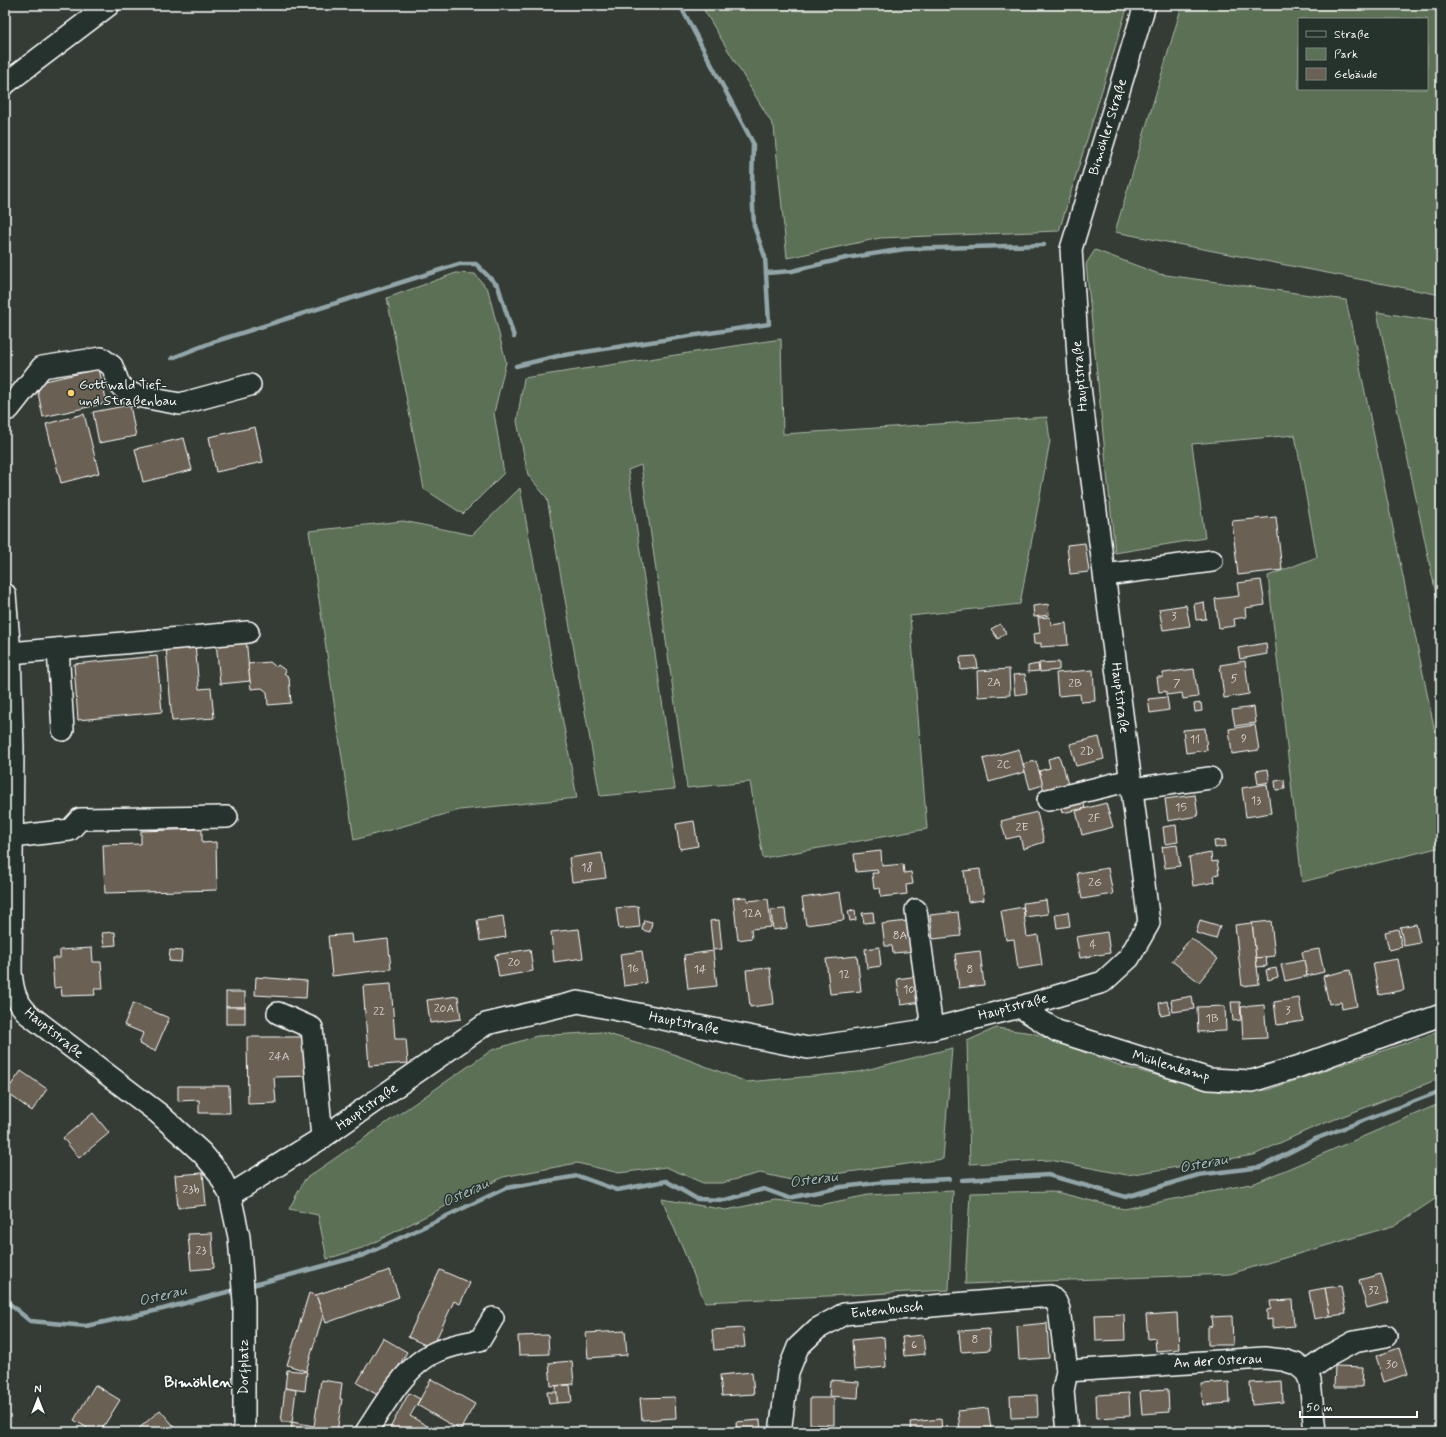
<svg xmlns="http://www.w3.org/2000/svg" width="1446" height="1437" viewBox="0 0 1446 1437" font-family="Mynerve,sans-serif">
<style>
.green{fill:#5b7054;stroke:#adb8aa;fill-rule:evenodd}
.lines{fill:none;stroke-linecap:round;stroke-linejoin:round}
.stream{stroke:#92a6a9;stroke-width:4.5}
.building{fill:#6a6053;stroke:#fff}
.minor-casing{stroke:#fff;stroke-width:24}
.minor{stroke:#26332d;stroke-width:21}
.poi-dot{fill:#ffd166;stroke:#26332d;stroke-width:1.5}
.labels{text-anchor:middle;dominant-baseline:central;stroke-width:3;stroke-linejoin:round;paint-order:stroke}
.number-label{font-size:12px;fill:#dad7d4}
.street-label{font-size:14px;fill:#fff;stroke:#26332d}
.poi-label{font-size:14px;fill:#fff;stroke:#26332d;text-anchor:start}
.water-label{font-size:15px;font-style:italic;fill:#adbcbe;stroke:#26332d}
.quarter-label{font-size:16px;font-weight:bold;fill:#fff;stroke:#26332d}
</style>
<rect width="100%" height="100%" fill="#343c35"/>
<filter id="ink" filterUnits="userSpaceOnUse"><feTurbulence type="fractalNoise" baseFrequency=".025" numOctaves="2"/><feDisplacementMap in="SourceGraphic" scale="8" xChannelSelector="R" yChannelSelector="G"/><feConvolveMatrix kernelMatrix="1 2 1 2 8 2 1 2 1" color-interpolation-filters="sRGB"/></filter>
<g filter="url(#ink)">
<g class="green">
<path d="M701 5H1128L1059 231 880 238 787 258 774 127Z"/>
<path d="M1182 5H1441V295L1115 232ZM1299 19H1427V89H1299Z"/>
<path d="M1095 250 1159 274 1346 300 1441 761V847L1302 882 1268 576 1317 557 1295 435 1192 444 1205 538 1115 553 1086 264Z"/>
<path d="M456 273 475 274 488 290 506 362 494 413 504 473 463 514 424 489 387 298Z"/>
<path d="M1377 312 1441 322V618Z"/>
<path d="M781 339 783 434 1047 417 1050 441 1020 604 910 616 927 829 763 858 750 782 687 788 641 465 628 470 675 789 600 796 547 498 528 475 517 421 524 378Z"/>
<path d="M520 488 577 798 460 810 354 840 309 531 403 521 472 535Z"/>
<path d="M996 1028 1033 1033 1124 1067 1222 1092 1267 1090 1441 1031V1078L1310 1129 1254 1155 1127 1175 1050 1160 970 1164 967 1041Z"/>
<path d="M601 1032 660 1049 747 1082 858 1072 952 1048 943 1159 791 1180 760 1173 722 1183H703L666 1167 619 1173 577 1163 503 1177 365 1247 327 1259 318 1215 289 1209 305 1179 492 1050 537 1036Z"/>
<path d="M1441 1103V1195L1396 1225 1230 1274 965 1284 970 1193 1052 1191 1124 1209 1255 1183Z"/>
<path d="M953 1191 949 1290 705 1302 662 1199 726 1210 775 1200 820 1205 868 1195Z"/>
</g>
<g class="lines">
<g class="stream">
<path d="M766 273 792 271 846 258 905 249 1044 245"/>
<path d="M172 358 213 342 459 264H476L498 286 514 337"/>
<path d="M516 366 558 356 769 324 765 257 754 226 752 188 753 143 680 5"/>
<path d="M962 1180 1048 1175 1126 1197 1198 1175 1261 1167 1315 1139 1441 1091"/>
<path d="M249 1286 364 1255 506 1188 578 1176 617 1190 666 1181 697 1199 725 1200 764 1189 789 1198 841 1187 885 1182 949 1179"/>
<path d="M5 1300 30 1321 86 1326 163 1309 238 1289"/>
</g>
</g>
<g class="building">
<path d="M99 369 107 403 43 417 36 383Z"/>
<path d="M130 405 136 436 99 443 93 412Z"/>
<path d="M84 414 99 473 61 483 46 424Z"/>
<path d="M255 427 263 462 216 472 209 437Z"/>
<path d="M184 438 192 470 143 482 135 449Z"/>
<path d="M1276 517 1282 570 1238 575 1232 521Z"/>
<path d="M1085 543 1089 572 1070 574 1067 545Z"/>
<path d="M1261 580 1265 605 1245 608 1246 617 1234 619 1235 626 1219 628 1215 599 1239 596 1237 583Z"/>
<path d="M1204 602 1206 619 1196 620 1194 604Z"/>
<path d="M1048 604 1049 615 1034 617 1033 606Z"/>
<path d="M1186 605 1190 626 1163 630 1159 609Z"/>
<path d="M1050 617 1051 625 1066 623 1068 645 1041 647V643L1034 644 1033 634 1040 633 1038 618Z"/>
<path d="M1000 624 1006 633 998 639 991 629Z"/>
<path d="M246 638 250 681 220 684 216 641Z"/>
<path d="M195 643 199 689 211 688 214 718 172 721 166 646Z"/>
<path d="M1266 643 1267 654 1240 659 1238 648Z"/>
<path d="M157 656 162 712 78 720 74 664Z"/>
<path d="M976 656 978 668 961 670 960 657Z"/>
<path d="M1245 661 1249 694 1224 698 1220 665Z"/>
<path d="M270 662 276 667 278 665 286 671 284 673 289 677 291 703 268 705 267 692 262 688 251 689 248 664Z"/>
<path d="M1059 662V670L1040 672 1039 663Z"/>
<path d="M1038 664 1039 671 1028 672V666Z"/>
<path d="M1009 669 1010 695 978 697 977 671Z"/>
<path d="M1194 669 1198 697 1183 699 1182 693 1166 695V691L1159 692 1157 677H1163V673Z"/>
<path d="M1093 670 1095 701 1081 702 1080 694 1058 696 1056 673Z"/>
<path d="M1025 674 1027 693 1015 695 1013 675Z"/>
<path d="M1167 697 1169 710 1150 713 1148 699Z"/>
<path d="M1201 703 1202 711 1195 712 1194 704Z"/>
<path d="M1254 707 1256 723 1235 726 1232 710Z"/>
<path d="M1255 725 1259 750 1232 754 1229 729Z"/>
<path d="M1205 728 1207 750 1186 753 1183 730Z"/>
<path d="M1099 737 1104 759 1076 766 1070 744Z"/>
<path d="M1019 749 1025 772 989 782 983 759Z"/>
<path d="M1059 756 1062 765H1063L1068 785 1044 791 1039 771 1050 768 1048 759Z"/>
<path d="M1036 761 1043 785 1030 789 1023 764Z"/>
<path d="M1268 769 1270 782 1258 784 1256 771Z"/>
<path d="M1284 780 1285 789 1276 790 1275 781Z"/>
<path d="M1267 784 1271 813 1246 817 1242 788Z"/>
<path d="M1195 795 1198 816 1168 821 1165 799Z"/>
<path d="M1082 797 1085 808 1062 813 1060 803Z"/>
<path d="M1106 803 1113 827 1082 835 1076 811Z"/>
<path d="M1037 812 1044 842 1023 849 1020 836 1006 839 1001 821Z"/>
<path d="M694 821 698 846 680 849 676 824Z"/>
<path d="M1176 825 1178 842 1165 844 1163 827Z"/>
<path d="M202 829V843L216 842 217 890 105 893 103 845 141 844V831Z"/>
<path d="M1225 840 1226 846 1215 848 1214 841Z"/>
<path d="M1177 845 1180 866 1165 868 1162 847Z"/>
<path d="M881 851 882 866 903 864 904 873 911 872 913 884 906 885 907 894 881 897 880 888 874 889 872 873H878L877 870 856 872 854 854Z"/>
<path d="M602 853 606 878 572 882 569 858Z"/>
<path d="M1211 853 1212 862 1217 861 1219 874 1214 875 1215 882 1193 886 1189 857Z"/>
<path d="M1108 868 1113 894 1082 899 1077 873Z"/>
<path d="M980 869 984 900 968 902 964 871Z"/>
<path d="M840 892 844 920 806 925 802 898Z"/>
<path d="M747 897V901L768 899 771 927 751 929 752 938 738 940 733 898Z"/>
<path d="M1046 900 1048 914 1025 917 1023 903Z"/>
<path d="M638 906 640 927 619 929 616 908Z"/>
<path d="M1023 907 1027 937 1038 935 1042 965 1018 969 1014 939 1006 940 1001 911Z"/>
<path d="M785 909 787 928 773 930 771 910Z"/>
<path d="M855 910 856 920 850 921 848 911Z"/>
<path d="M873 912 874 922 864 923 862 913Z"/>
<path d="M958 912 961 936 933 939 930 915Z"/>
<path d="M1068 912 1070 926 1057 928 1055 914Z"/>
<path d="M503 916 506 937 480 941 477 920Z"/>
<path d="M644 920 652 922 650 932 642 930Z"/>
<path d="M719 920 722 949 713 950 710 921Z"/>
<path d="M1200 920 1220 926 1216 939 1196 933Z"/>
<path d="M907 921 908 927 914 926 917 951 893 953 892 946H885L882 924Z"/>
<path d="M1271 921 1275 956 1256 958 1252 923Z"/>
<path d="M1252 923 1259 984 1242 986 1235 925Z"/>
<path d="M1416 924 1420 943 1404 946 1400 927Z"/>
<path d="M579 929 583 958 554 962 551 932Z"/>
<path d="M1398 929 1402 947 1389 950 1385 932Z"/>
<path d="M115 932 116 945 104 946 102 933Z"/>
<path d="M1107 932 1110 953 1080 958 1076 937Z"/>
<path d="M351 934 352 943 388 939 391 969 332 976 328 936Z"/>
<path d="M1441 937V958L1437 938Z"/>
<path d="M1191 938 1218 959 1199 982 1172 961Z"/>
<path d="M879 947 881 966 867 968 865 949Z"/>
<path d="M92 948 93 962H101L103 989H94L95 995 62 996 61 987 54 988 52 958H60V950Z"/>
<path d="M530 949 533 971 499 977 495 955Z"/>
<path d="M1319 949 1324 972 1307 976 1302 952Z"/>
<path d="M170 950 182 951 181 962 169 961Z"/>
<path d="M642 951 646 983 624 986 620 954Z"/>
<path d="M713 951 717 986 688 989 684 955Z"/>
<path d="M980 951 984 985 959 988 955 954Z"/>
<path d="M857 956 861 991 830 994 826 959Z"/>
<path d="M1266 957 1267 966 1257 967 1256 958Z"/>
<path d="M1398 959 1404 990 1379 995 1373 963Z"/>
<path d="M1304 960 1307 976 1285 981 1281 965Z"/>
<path d="M770 968 774 1004 750 1007 746 970Z"/>
<path d="M1276 968 1278 977 1268 980 1266 970Z"/>
<path d="M1350 970 1357 1006 1342 1009 1341 1002 1329 1004 1323 976Z"/>
<path d="M918 976 921 1002 901 1005 897 979Z"/>
<path d="M256 977 307 981 306 998 255 995Z"/>
<path d="M391 984 395 1039H406L408 1063 369 1066 363 986Z"/>
<rect x="226" y="992" width="19" height="15"/>
<path d="M458 996 461 1019 430 1023 427 1000Z"/>
<path d="M1192 996 1194 1009 1173 1012 1171 1000Z"/>
<path d="M1299 998 1303 1021 1277 1025 1274 1002Z"/>
<path d="M1167 1001 1170 1014 1161 1016 1159 1003Z"/>
<path d="M1231 1002H1240L1241 1020 1233 1021Z"/>
<path d="M133 1003 169 1018 155 1051 139 1044 143 1033 124 1025Z"/>
<path d="M1264 1005 1267 1038 1243 1039 1241 1007Z"/>
<path d="M1225 1006 1226 1031 1198 1032 1197 1007Z"/>
<rect x="226" y="1007" width="19" height="17"/>
<path d="M247 1037H310L311 1076 274 1077 276 1103 248 1104Z"/>
<path d="M21 1071 47 1089 32 1111 6 1092Z"/>
<path d="M178 1086H229L230 1113H199V1100L178 1101Z"/>
<path d="M93 1113 109 1133 79 1158 63 1138Z"/>
<path d="M203 1173 206 1205 178 1208 175 1175Z"/>
<path d="M212 1233 214 1268 191 1270 188 1234Z"/>
<path d="M390 1270 399 1297 326 1323 316 1295Z"/>
<path d="M440 1270 470 1283 460 1304 454 1301 432 1348 408 1337Z"/>
<path d="M1381 1274 1389 1302 1367 1308 1359 1280Z"/>
<path d="M1341 1286 1346 1314 1330 1316 1325 1288Z"/>
<path d="M1325 1288 1330 1316 1314 1319 1309 1291Z"/>
<path d="M309 1293 316 1295 323 1315 306 1371 287 1365Z"/>
<path d="M1292 1300 1294 1326 1272 1328V1319L1267 1320V1310L1271 1309 1270 1301Z"/>
<path d="M1177 1313 1179 1349 1156 1351 1155 1338 1148 1339 1146 1315Z"/>
<path d="M1124 1314 1125 1340 1096 1341 1095 1315Z"/>
<path d="M1232 1316 1233 1345H1208V1327L1212 1326 1211 1317Z"/>
<path d="M1047 1323 1049 1358 1019 1360 1017 1326Z"/>
<path d="M743 1328 745 1347 714 1350 712 1330Z"/>
<path d="M989 1329 990 1350 961 1352 959 1331Z"/>
<path d="M625 1331 627 1355 588 1358 586 1333Z"/>
<path d="M548 1335 549 1354 519 1355 518 1336Z"/>
<path d="M923 1335 925 1354 904 1356 902 1337Z"/>
<path d="M884 1337 886 1367 854 1370 852 1340Z"/>
<path d="M383 1338 407 1352 381 1397 357 1383Z"/>
<path d="M1399 1348 1407 1374 1384 1382 1376 1356Z"/>
<path d="M572 1361 574 1384 551 1386 549 1363Z"/>
<path d="M1335 1366 1363 1367 1362 1387H1334Z"/>
<path d="M287 1370 307 1372 305 1391 285 1388Z"/>
<path d="M752 1372 754 1394 722 1396 720 1375Z"/>
<path d="M431 1379 475 1404 460 1430 417 1405Z"/>
<path d="M321 1380 342 1383 340 1399H342L337 1432H291L292 1422 314 1426Z"/>
<path d="M830 1380 859 1382 858 1398 829 1396Z"/>
<path d="M1282 1381 1283 1402 1252 1405 1250 1383Z"/>
<path d="M1229 1382 1230 1403 1203 1405 1201 1384Z"/>
<path d="M95 1385 120 1400 100 1432H94L74 1420Z"/>
<path d="M570 1385 572 1402 557 1403 556 1386Z"/>
<path d="M285 1388 296 1390 292 1422H281Z"/>
<path d="M1168 1389 1169 1412 1142 1414 1140 1391Z"/>
<path d="M547 1392H557V1403L549 1404Z"/>
<path d="M409 1393 420 1399 410 1416 438 1432H397L390 1428Z"/>
<path d="M1129 1393 1130 1416 1097 1418 1096 1395Z"/>
<path d="M1037 1395 1038 1417 1011 1418 1010 1396Z"/>
<path d="M675 1397 676 1418 642 1420 640 1398Z"/>
<path d="M810 1398H834V1425L810 1424Z"/>
<path d="M988 1408 991 1429 960 1432 958 1411Z"/>
<path d="M160 1410 179 1432H135Z"/>
<path d="M941 1419 942 1432H911L910 1422Z"/>
<path d="M760 1420 761 1432H737L736 1422Z"/>
<path d="M546 1429V1432H511Z"/>
</g>
<g class="lines">
<defs>
<g id="minor">
<path d="M5 84 109 5"/>
<path d="M5 410 9 409 42 367 101 358 112 366 119 384 126 391 137 396 180 404 250 385"/>
<path d="M1105 575 1212 561"/>
<path d="M5 594 10 653 13 748 11 972C13 992 15 1000 29 1015L158 1113 202 1153 218 1172 230 1195 239 1237 244 1302V1432"/>
<path d="M58 649 63 730"/>
<path d="M10 653 248 632"/>
<path d="M1132 789 1210 778"/>
<path d="M1048 800 1131 780"/>
<path d="M12 837 70 830 80 819 227 817"/>
<path d="M916 910 932 1029"/>
<path d="M1020 1007 1057 1031 1209 1079 1252 1081 1300 1066 1441 1015"/>
<path d="M278 1013 312 1028 322 1138"/>
<path d="M230 1195 322 1138 486 1024 578 1002 808 1048 932 1029 1020 1007 1103 982 1129 958 1149 923 1080 387 1071 249 1145 5"/>
<path d="M1067 1371 1264 1358 1283 1360 1296 1364 1306 1372 1310 1381 1315 1432"/>
<path d="M1306 1372 1330 1355 1354 1342 1386 1336"/>
<path d="M366 1432C382 1408 401 1374 425 1358 439 1348 463 1343 480 1340L493 1318"/>
<path d="M780 1432 788 1372 798 1347 817 1329 844 1314 954 1304 1050 1296 1056 1302 1059 1309 1067 1371 1063 1391 1067 1432"/>
</g>
</defs>
<use href="#minor" class="minor-casing"/>
<use href="#minor" class="minor"/>
</g>
</g>
<circle class="poi-dot" cx="71" cy="393" r="4"/>
<g class="labels">
<g class="number-label">
<text x="1174" y="617">3</text>
<text x="1234" y="679">5</text>
<text x="994" y="683">2A</text>
<text x="1075" y="684">2B</text>
<text x="1177" y="684">7</text>
<text x="1244" y="739">9</text>
<text x="1195" y="740">11</text>
<text x="1087" y="752">2D</text>
<text x="1004" y="765">2C</text>
<text x="1256" y="801">13</text>
<text x="1181" y="808">15</text>
<text x="1094" y="819">2F</text>
<text x="1022" y="828">2E</text>
<text x="587" y="868">18</text>
<text x="1095" y="883">2G</text>
<text x="752" y="914">12A</text>
<text x="900" y="936">8A</text>
<text x="1093" y="945">4</text>
<text x="514" y="963">20</text>
<text x="633" y="969">16</text>
<text x="700" y="970">14</text>
<text x="970" y="970">8</text>
<text x="844" y="975">12</text>
<text x="909" y="990">10</text>
<text x="444" y="1009">20A</text>
<text x="1288" y="1011">3</text>
<text x="379" y="1012">22</text>
<text x="1212" y="1019">1B</text>
<text x="279" y="1057">24A</text>
<text x="191" y="1190">23b</text>
<text x="201" y="1251">23</text>
<text x="1374" y="1291">32</text>
<text x="975" y="1340">8</text>
<text x="914" y="1345">6</text>
<text x="1392" y="1365">30</text>
</g>
<g class="street-label">
<text transform="translate(1108 127) rotate(-73)">Bimöhler Straße</text>
<text transform="translate(1080 376) rotate(-95)">Hauptstraße</text>
<text transform="translate(1120 698) rotate(83)">Hauptstraße</text>
<text transform="translate(1013 1007) rotate(-15)">Hauptstraße</text>
<text transform="translate(684 1023) rotate(11)">Hauptstraße</text>
<text transform="translate(54 1033) rotate(39)">Hauptstraße</text>
<text transform="translate(1171 1066) rotate(16)">Mühlenkamp</text>
<text transform="translate(367 1107) rotate(-35)">Hauptstraße</text>
<text transform="translate(887 1310) rotate(-6)">Entenbusch</text>
<text transform="translate(1218 1361) rotate(-3)">An der Osterau</text>
<text transform="translate(244 1367) rotate(-90)">Dorfplatz</text>
</g>
<g class="poi-label">
<text x="79" y="385">Gottwald Tief-<tspan x="79" dy="16">und Straßenbau</tspan></text>
</g>
<g class="water-label">
<text transform="translate(1204 1164) rotate(-11)">Osterau</text>
<text transform="translate(814 1180) rotate(-8)">Osterau</text>
<text transform="translate(466 1193) rotate(-25)">Osterau</text>
<text transform="translate(163 1296) rotate(-14)">Osterau</text>
</g>
<g class="quarter-label">
<text x="198" y="1382">Bimöhlen</text>
</g>
</g>
<rect width="1446" height="1437" fill="none" stroke="#26332d" stroke-width="20"/>
<rect x="10" y="10" width="1426" height="1417" fill="none" stroke="#fff" stroke-width="1.5" filter="url(#ink)"/>
<rect x="1298" y="18" width="130" height="72" fill="#26332d" stroke="#7d8581"/>
<rect x="1306" y="31" width="20" height="6" fill="#26332d" stroke="#7d8581"/>
<text x="1334" y="38" font-size="12" fill="#ffffff">Straße</text>
<rect x="1306" y="48" width="20" height="12" fill="#5b7054" stroke="#7d8581"/>
<text x="1334" y="58" font-size="12" fill="#ffffff">Park</text>
<rect x="1306" y="68" width="20" height="12" fill="#6a6053" stroke="#7d8581"/>
<text x="1334" y="78" font-size="12" fill="#ffffff">Gebäude</text>
<g transform="translate(38 1399)" stroke="#26332d" stroke-width="3" paint-order="stroke">
<path d="M0-3L7 15L0 10L-7 15Z" fill="#ffffff"/>
<text y="-6" font-size="11" font-weight="bold" text-anchor="middle" fill="#ffffff">N</text>
</g>
<path d="M1300 1411v6h117v-6" fill="none" stroke="#ffffff" stroke-width="2"/>
<text x="1306" y="1411" font-size="12" fill="#ffffff" stroke="#26332d" stroke-width="3" paint-order="stroke">50 m</text>
</svg>
